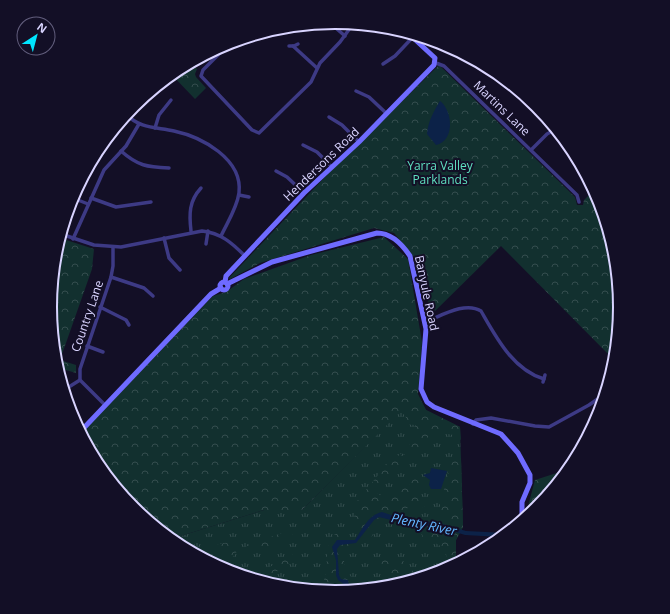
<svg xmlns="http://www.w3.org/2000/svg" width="670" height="614" viewBox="0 0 670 614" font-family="'Open Sans',sans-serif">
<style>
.grass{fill:url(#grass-tufts)}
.forest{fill:url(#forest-crowns)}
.water{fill:#0c2248}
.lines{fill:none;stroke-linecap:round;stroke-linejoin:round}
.street{stroke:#3d3a85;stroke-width:3.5}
.secondary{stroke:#6f6bff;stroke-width:5}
.labels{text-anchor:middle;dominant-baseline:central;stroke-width:4;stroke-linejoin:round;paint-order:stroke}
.street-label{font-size:12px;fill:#d9d4ff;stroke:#130f26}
.park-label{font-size:12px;fill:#5fe0c0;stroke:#130f26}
.water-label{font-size:13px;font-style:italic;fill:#62b6ff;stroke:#130f26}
.rim{fill:none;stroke:#d9d4ff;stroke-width:2}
</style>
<defs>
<pattern id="grass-tufts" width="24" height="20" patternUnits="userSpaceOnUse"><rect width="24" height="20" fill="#12302f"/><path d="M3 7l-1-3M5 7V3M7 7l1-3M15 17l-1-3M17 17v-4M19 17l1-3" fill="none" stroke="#344d4e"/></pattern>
<pattern id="forest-crowns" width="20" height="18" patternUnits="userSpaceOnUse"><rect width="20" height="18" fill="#12302f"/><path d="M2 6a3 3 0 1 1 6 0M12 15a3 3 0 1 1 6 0" fill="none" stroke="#344d4e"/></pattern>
</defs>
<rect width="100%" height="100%" fill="#130f26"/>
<path class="grass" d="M417 394 426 410 460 427 463 527 456 540V564C443 571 430 575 416 579 345 600 268 593 202 557 191 552 180 547 171 539L264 510H302Z"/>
<g class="forest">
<path d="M191 62 197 69 195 74 196 77 206 88 195 99 171 74Z"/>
<path d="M439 65 575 197 577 205H583L584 200 594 190C612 223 619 269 620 306 621 324 616 343 615 361L501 246 432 314 413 256 394 233 374 228 260 263 230 279 229 278 325 177Z"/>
<path d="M384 237 408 259 422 342 418 394 426 410 460 427 461 440 454 435 435 432 428 437 422 448 409 452 407 448 413 439 417 428 415 425 404 424 406 417 401 411 302 510H264L171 539 133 508 98 465 81 434 213 296 226 292 244 279 311 255Z"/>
<path d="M60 238 94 249 92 269 60 360 76 365V373L59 368 55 362C51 321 47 278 60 238Z"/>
<path d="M402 453 406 457 404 465 383 478 375 488V491L381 496C393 494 391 488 399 484L409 486 410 478 413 475 420 476 422 479 415 494 426 502 425 506 418 509 406 508 401 513C409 523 431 519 441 520L440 504 448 475 446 465 461 458 463 527 456 540V564L447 569 446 552 439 545 423 537 421 531 416 528 379 521 374 525 373 535 369 539 362 537 357 532 360 524 355 519 353 506 388 463Z"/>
<path d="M569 469 536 509 528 516 527 510 535 480Z"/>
<path d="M287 531 293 532V534L274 547 269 548 261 547 249 551 244 549C247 542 277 536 287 531Z"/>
<path d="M335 534H341L347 535C353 548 344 548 344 560 344 572 354 573 353 590L335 592 317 590C334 576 320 550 335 534Z"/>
<path d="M229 542 238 546V550L232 558C223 559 218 553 214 545Z"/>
<path d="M296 553 298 558 262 581 254 578 260 572Z"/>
<path d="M383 553 401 559 420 578 387 587 385 571 379 559Z"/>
<path d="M291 574 297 575V579L290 588 278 586Z"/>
</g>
<g class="water">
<path d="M440 101C453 111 455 141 436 145L427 134C428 121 434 111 440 101Z"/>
<path d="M431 468 447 471 441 489H431L429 485 430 480 423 475 430 473Z"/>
<path d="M382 512 403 519 439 523 466 531 506 533 501 537 465 535 439 527 412 525 379 517 374 520 356 543 340 545 337 549 339 575 341 579 348 580 350 591H326H345V585L338 580 336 575V560L332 547 337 540H355C362 530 368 515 382 512Z"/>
</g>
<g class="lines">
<g class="street">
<path d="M330 23 345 36"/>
<path d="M231 42 203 70 201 76 252 130 259 133 311 82 320 63 340 42 353 24"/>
<path d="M289 46H294L298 44"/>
<path d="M293 46 317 68"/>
<path d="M436 63 444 66 577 195 579 202"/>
<path d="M383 64 395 56 413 37"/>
<path d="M356 91 369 97 386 113"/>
<path d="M126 114C140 129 156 127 174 131 202 137 243 159 239 193 237 208 227 223 221 236"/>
<path d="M329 117 342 125 359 142"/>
<path d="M155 128 159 115 171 100"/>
<path d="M303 145 317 152 332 167"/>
<path d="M531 150 547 134 556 129"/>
<path d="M121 151C138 166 147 167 169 168"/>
<path d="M276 171 287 177 304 193"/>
<path d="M239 195 249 197"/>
<path d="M73 198 88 204"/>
<path d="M91 198 116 207 151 202"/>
<path d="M191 231C189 214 189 201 201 188"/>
<path d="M61 234 94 245 121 247 202 231C221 233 232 243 245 256"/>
<path d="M164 238 169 258 180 270"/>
<path d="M73 239 104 170 126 146 139 124"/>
<path d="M206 244 208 231"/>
<path d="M111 277 144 288 153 296"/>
<path d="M100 307 126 320 129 325"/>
<path d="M425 322C441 316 465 301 481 311 496 337 513 370 544 379"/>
<path d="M87 346 103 352"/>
<path d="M543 382 545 375"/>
<path d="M64 390 80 380"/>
<path d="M105 405 80 380V369L111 277 113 266V247"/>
<path d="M473 424 476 420 491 418 535 426 549 427 589 405 605 394"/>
</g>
<g class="secondary">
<path d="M225 282 226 276 304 193 359 142 434 65 435 58 408 33"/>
<circle cx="224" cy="286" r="4"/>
<path d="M227 284 272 262 377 233C392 233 402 244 410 256L426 329 421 389 427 402 434 407 501 434 518 453 530 475V483L522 502V521"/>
<path d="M80 432 211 294 221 288"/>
</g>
</g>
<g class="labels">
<g class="street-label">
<text transform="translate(502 108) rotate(44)">Martins Lane</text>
<text transform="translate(321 164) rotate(-44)">Hendersons Road</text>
<text transform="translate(427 293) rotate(78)">Banyule Road</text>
<text transform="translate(87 316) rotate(-71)">Country Lane</text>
</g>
<g class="park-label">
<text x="440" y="165">Yarra Valley<tspan x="440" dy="14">Parklands</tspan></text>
</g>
<g class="water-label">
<text transform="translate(424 524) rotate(12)">Plenty River</text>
</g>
</g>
<path d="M0 0H670V614H0ZM57 307a278 278 0 1 1 556 0a278 278 0 1 1-556 0Z" fill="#130f26" fill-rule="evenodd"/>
<path class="rim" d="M57 307a278 278 0 1 1 556 0a278 278 0 1 1-556 0Z"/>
<g transform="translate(36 36) rotate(36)"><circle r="19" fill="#130f26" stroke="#625e7d"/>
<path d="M0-3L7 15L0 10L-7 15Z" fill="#00e5ff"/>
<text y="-6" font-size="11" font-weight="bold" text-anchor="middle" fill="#d9d4ff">N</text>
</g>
</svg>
